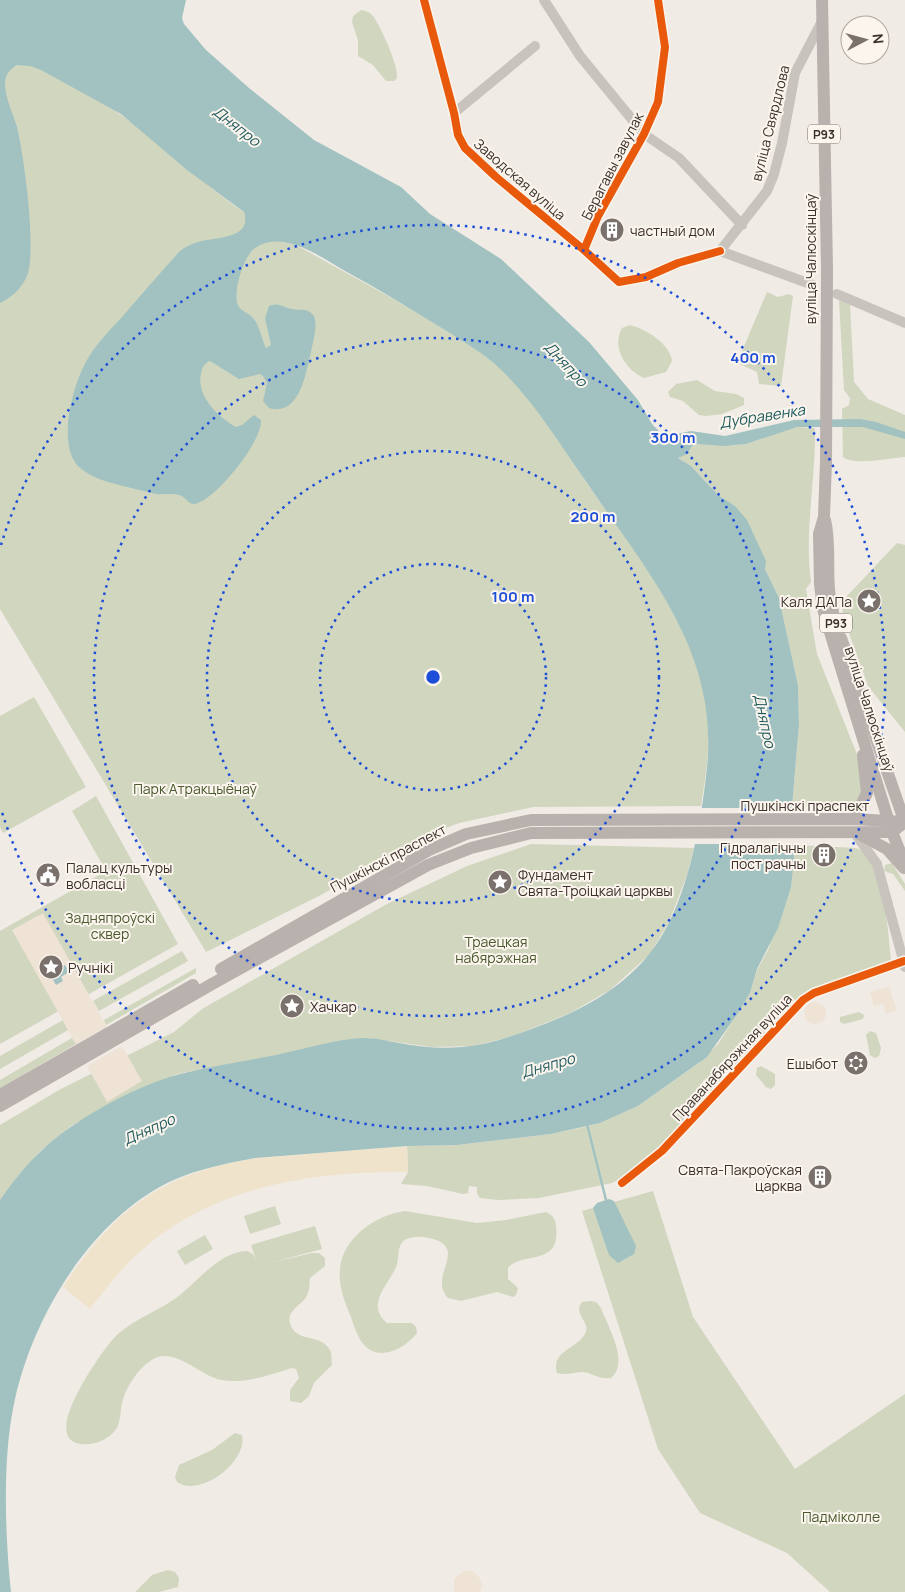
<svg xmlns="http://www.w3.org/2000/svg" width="905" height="1592" viewBox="0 0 905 1592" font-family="Manrope,sans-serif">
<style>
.green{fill:#d1d6bf}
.sand{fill:#efe3cc}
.plaza{fill:#eee3d5;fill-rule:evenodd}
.water{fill:#a1c2c1}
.pier{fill:#f0ebe5}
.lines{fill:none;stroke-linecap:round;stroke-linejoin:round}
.stream{stroke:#a1c2c1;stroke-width:2.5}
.minor{stroke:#c9c3be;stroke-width:10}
.major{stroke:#b8b1ad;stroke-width:12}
.cycleway-casing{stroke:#fbf5ee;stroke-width:11}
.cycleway{stroke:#e8590c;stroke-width:8}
.ring{fill:none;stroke:#1d4ed8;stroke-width:2.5;stroke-dasharray:2.5 5}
.labels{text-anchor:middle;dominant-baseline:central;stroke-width:4;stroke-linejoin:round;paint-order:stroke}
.shield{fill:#fbf5ee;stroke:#756b66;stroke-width:1}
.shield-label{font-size:12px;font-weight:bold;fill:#3b302b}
.street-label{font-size:14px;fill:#3b302b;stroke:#fbf5ee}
.poi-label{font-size:14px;fill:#3b302b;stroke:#fbf5ee;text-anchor:start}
.park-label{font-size:14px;fill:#4a5a2e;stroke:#fbf5ee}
.water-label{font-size:15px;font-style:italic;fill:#1f5a5e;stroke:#fbf5ee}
.centre{fill:#1d4ed8;stroke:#fbf5ee;stroke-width:2.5}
.ring-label{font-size:15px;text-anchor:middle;font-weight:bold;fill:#1d4ed8;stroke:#fbf5ee;stroke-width:4;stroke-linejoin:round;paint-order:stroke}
</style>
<rect width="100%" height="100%" fill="#f0ebe5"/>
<g class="green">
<path d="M361 10C366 11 369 12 372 15 380 24 399 67 397 78L394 81H386L373 65 358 56V40L352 22 353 16Z"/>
<path d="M0 46C41 69 86 89 124 117 166 147 202 184 245 213 311 257 383 290 450 333 464 342 478 350 491 360 531 393 557 440 586 482 631 547 687 612 705 691 713 729 707 768 701 806L533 807 459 823 425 836 319 896 206 952 0 609Z"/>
<path d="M767 292 778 297 789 294 793 296 781 386 759 384 757 372 737 363Z"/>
<path d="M839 300 850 304 854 382 868 399 905 415V457C891 458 853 466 843 457L842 409 849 405 850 398 844 390Z"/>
<path d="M630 325C646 329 670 344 672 361L666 372 644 378C626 370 611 348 622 328Z"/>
<path d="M697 380 715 391 736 394 744 398V405L722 414 706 416 699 415 683 401 670 397 668 392 676 384Z"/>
<path d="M797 427 815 428C816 479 804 531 811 582L806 589 817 654 864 772 866 786 854 807H792L799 724 798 685 779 598 765 569V561L758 545 735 506 718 495 691 466 678 458C685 454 688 447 696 445 709 441 724 447 738 445 758 442 777 432 797 427Z"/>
<path d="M897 543 905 545V732L868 686 843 616 842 605 847 596Z"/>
<path d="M34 697 86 787 3 833 0 827V716Z"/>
<path d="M96 796 178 944 0 1044V931L106 871 72 811Z"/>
<path d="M531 844 694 848 687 875 669 922 650 954 610 990 570 1013 511 1037 472 1046 431 1047 368 1038 177 1074 134 1092 71 1126 39 1152 0 1200V1125L59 1090 174 1032 202 1009 385 905 467 866Z"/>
<path d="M794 845 856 848C862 850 868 854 872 859 884 875 889 939 891 961L816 989 739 1064 704 1080 687 1103 683 1123 649 1159 627 1175 612 1183 539 1198 498 1200 480 1198 477 1194V1187L469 1186 468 1193 463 1194 427 1186 401 1184 408 1172 407 1146 457 1145 551 1134 580 1128 600 1123 638 1106 699 1063 718 1044 750 993 757 970 768 950 791 887Z"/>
<path d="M892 863 905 884V891L893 874 884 871 885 865Z"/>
<path d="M182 951 188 961 99 1011 93 1001Z"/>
<path d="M196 968V973L106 1025 104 1020Z"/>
<path d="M859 1012 864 1015 863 1019 844 1024 840 1022V1017Z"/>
<path d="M63 1020 68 1030 0 1069V1056Z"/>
<path d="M870 1031 876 1033 881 1048 879 1056 875 1058 870 1055 866 1035Z"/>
<path d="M72 1038 76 1044 0 1088V1080Z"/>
<path d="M761 1066 775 1074V1085L771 1089 766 1087 756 1075 757 1068Z"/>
<path d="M725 1076 693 1111C696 1095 710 1081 725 1076Z"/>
<path d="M653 1191 693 1317 795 1469 905 1394V1592H830L787 1553 700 1513 658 1449 582 1211Z"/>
<path d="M275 1206 281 1224 250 1234 244 1216Z"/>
<path d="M405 1211 477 1223 506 1220 546 1212C553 1215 556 1220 556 1227 561 1267 521 1251 508 1268V1279L518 1288 516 1295 513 1297 497 1292 461 1301 448 1298C427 1276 471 1247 429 1238 420 1236 411 1236 403 1241 396 1250 400 1258 396 1267 388 1286 365 1304 387 1323H412L416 1327 417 1333C407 1346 386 1359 370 1350 359 1343 355 1329 351 1317 345 1303 338 1285 340 1269 343 1237 376 1215 405 1211Z"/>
<path d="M315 1226 322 1249 270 1263 312 1253H319L325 1258V1266L310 1278C309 1283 310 1288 308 1293 304 1306 284 1309 291 1326 299 1344 322 1332 331 1352L332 1365 314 1383 309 1396 301 1403 290 1401V1390L299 1378 296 1369 292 1368C269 1375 246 1384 221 1380 201 1376 179 1351 158 1357 141 1363 126 1386 122 1403 120 1411 121 1422 116 1429 108 1441 90 1447 76 1443 44 1432 101 1353 113 1339 131 1320 155 1313 176 1298 198 1282 218 1252 247 1251L253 1254 256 1260 251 1245Z"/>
<path d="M205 1235 213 1249 185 1265 177 1251Z"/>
<path d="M590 1301 596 1302 601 1308C608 1327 630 1363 611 1378 599 1380 593 1373 583 1372 574 1372 566 1376 557 1373 551 1350 576 1350 585 1334 592 1322 572 1315 582 1302Z"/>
<path d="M235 1433 242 1435C248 1461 201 1498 177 1482L175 1477 179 1465 212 1450Z"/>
<path d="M168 1570 175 1572 179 1578 178 1587 159 1592H135L152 1575Z"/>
</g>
<path class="sand" d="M407 1146 408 1172C309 1171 206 1187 132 1259 117 1274 103 1292 90 1309L63 1287C115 1209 161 1174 255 1158Z"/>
<g class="plaza">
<path d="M43 913 107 1027 76 1044 12 930ZM54 961 61 977 49 979 40 965Z"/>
<path d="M889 986 897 1011 886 1014 883 1004 874 1006 870 992Z"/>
<circle cx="815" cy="1013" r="11"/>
<path d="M122 1046 142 1081 107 1102 87 1066Z"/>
<path d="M464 1571H472L479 1577 482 1585 480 1592H454V1579Z"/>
</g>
<g class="water">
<path d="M0 0H186L182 18 184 24 206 50 249 88 314 140 401 187 430 214 501 259 589 342 638 400 652 424 661 433 671 435 691 431 725 436 794 420 860 419 876 422 905 432V439L863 427H797L746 444 725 446 698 444 692 446 687 454 678 458 691 466 718 495 735 506 747 520 766 561 765 569 779 598 798 685 799 724 792 807 794 859 791 887 778 928 757 969 750 993 738 1013 707 1057 638 1106 600 1123 551 1134 457 1145 407 1146 255 1158C223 1164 187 1171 158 1188 85 1230 33 1319 15 1399 2 1456 5 1534 11 1592H0V1200C12 1183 25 1166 40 1152 71 1121 137 1085 180 1074 211 1066 244 1061 276 1055 305 1049 335 1039 364 1038 376 1038 388 1041 399 1043 420 1047 441 1049 462 1047 492 1044 520 1034 547 1023 586 1008 624 986 650 953 687 907 701 825 707 767 719 653 649 574 589 486 560 445 534 400 497 366 483 353 468 345 453 335 417 313 382 291 345 271 320 257 284 229 255 248 244 255 232 293 238 305 240 311 247 312 251 316 260 324 261 338 266 348L271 345 265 318 269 306C279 302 282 307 292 309 301 311 307 307 314 316 318 328 313 340 311 352 306 372 300 417 269 408L263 401 267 383 263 376 260 374 239 379 210 361C205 363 202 367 201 373 196 396 218 417 236 427L242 425 254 415 261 420C262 442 218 496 198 503 188 507 187 497 179 495 172 493 164 495 156 494 144 491 131 488 119 485 105 481 89 477 78 466 56 442 74 379 90 355 99 341 111 329 122 317 141 295 160 273 180 251 185 247 191 244 198 242 213 237 253 240 244 212L187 170 121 114 41 70 30 66 17 65C10 69 5 75 5 83 5 98 13 113 17 127 24 156 37 251 27 276 21 289 12 297 0 303Z"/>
<path d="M52 955 59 969 65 965 69 972 61 977 63 981 56 985 52 978 48 980 40 965Z"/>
<path d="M609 1199 614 1201 636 1246 634 1254 618 1263 609 1255 593 1208 597 1203Z"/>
</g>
<path class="pier" d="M698 808H794L796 844H692Z"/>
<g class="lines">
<path class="stream" d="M587 1124 606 1200"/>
<g class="minor">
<path d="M424 0 454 113 458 135 465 148 496 177 584 250"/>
<path d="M544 0 580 56 644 134 679 158 742 225"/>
<path d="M658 0 665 47 658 102 644 134 598 216 584 250 619 282 646 277 678 263 720 251"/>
<path d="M454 113 535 46"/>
<path d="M720 251 767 191 774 174 782 143 795 73 822 21"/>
<path d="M720 251 813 285"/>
<path d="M837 294 905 323"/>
<path d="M854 832 877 864 905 967"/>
<path d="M622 1183 662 1151 803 1000 814 993 904 961"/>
</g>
<g class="major">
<path d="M822 0 827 269 826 461 824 517 819 534 820 584 823 609 837 655 892 832 905 864"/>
<path d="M825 520C832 549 824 582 833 611"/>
<path d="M841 638 905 823"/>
<path d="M854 819 867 793 863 755"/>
<path d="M861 835 887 849 904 868"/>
<path d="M221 969 429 850 466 834 531 820 854 819 905 822"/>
<path d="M0 1095 193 985"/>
<path d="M0 1106 212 984 428 865 471 848 531 833 892 832 905 822"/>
</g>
<defs>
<g id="cycleway">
<path d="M424 0 454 113 458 135 465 148 496 177 584 250"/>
<path d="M658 0 665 47 658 102 644 134 598 216 584 250 619 282 646 277 678 263 720 251"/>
<path d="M622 1183 662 1151 803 1000 814 993 904 961"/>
</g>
</defs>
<use href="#cycleway" class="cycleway-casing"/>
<use href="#cycleway" class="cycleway"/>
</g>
<g class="ring">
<circle cx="433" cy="677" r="113"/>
<circle cx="433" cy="677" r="226"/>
<circle cx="433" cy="677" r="339"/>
<path d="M1 545A452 452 0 1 1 1 809"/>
</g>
<defs>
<symbol id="building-disc" viewBox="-11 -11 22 22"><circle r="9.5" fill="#7a716c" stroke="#fbf5ee"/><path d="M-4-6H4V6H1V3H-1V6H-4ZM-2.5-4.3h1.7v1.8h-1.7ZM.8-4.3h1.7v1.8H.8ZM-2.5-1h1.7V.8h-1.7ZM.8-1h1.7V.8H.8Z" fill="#fff"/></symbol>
<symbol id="sight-disc" viewBox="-11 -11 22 22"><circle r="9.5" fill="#7a716c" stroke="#fbf5ee"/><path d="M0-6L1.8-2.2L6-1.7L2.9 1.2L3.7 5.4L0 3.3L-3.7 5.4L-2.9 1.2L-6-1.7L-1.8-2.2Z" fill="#fff"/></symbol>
<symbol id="civic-disc" viewBox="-11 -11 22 22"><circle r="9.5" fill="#7a716c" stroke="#fbf5ee"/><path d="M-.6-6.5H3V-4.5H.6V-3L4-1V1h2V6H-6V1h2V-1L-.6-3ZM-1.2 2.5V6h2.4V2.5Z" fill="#fff"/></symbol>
<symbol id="synagogue-disc" viewBox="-11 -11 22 22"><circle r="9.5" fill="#7a716c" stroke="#fbf5ee"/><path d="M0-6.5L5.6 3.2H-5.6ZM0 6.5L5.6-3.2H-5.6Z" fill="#fff"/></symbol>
</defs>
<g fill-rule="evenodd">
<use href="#building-disc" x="598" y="216" width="28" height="28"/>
<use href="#sight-disc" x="855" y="587" width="28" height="28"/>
<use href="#building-disc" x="810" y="841" width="28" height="28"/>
<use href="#civic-disc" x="34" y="861" width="28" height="28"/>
<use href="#sight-disc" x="486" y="868" width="28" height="28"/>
<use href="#sight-disc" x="37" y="953" width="28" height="28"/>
<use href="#sight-disc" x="278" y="992" width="28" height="28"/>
<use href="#synagogue-disc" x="842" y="1049" width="28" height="28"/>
<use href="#building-disc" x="806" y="1163" width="28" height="28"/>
</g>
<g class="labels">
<g class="shield">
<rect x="808" y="124.5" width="32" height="19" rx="4"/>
<rect x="820" y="613.5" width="32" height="19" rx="4"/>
</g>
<g class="shield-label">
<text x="824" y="134">Р93</text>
<text x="836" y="623">Р93</text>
</g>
<g class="street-label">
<text transform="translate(770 123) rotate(-76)">вуліца Свярдлова</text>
<text transform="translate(612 166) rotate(-63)">Берагавы завулак</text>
<text transform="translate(520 179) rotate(41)">Заводская вуліца</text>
<text transform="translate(810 259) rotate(-90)">вуліца Чалюскінцаў</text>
<text transform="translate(870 709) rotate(72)">вуліца Чалюскінцаў</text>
<text x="805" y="805">Пушкінскі праспект</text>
<text transform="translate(388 858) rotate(-28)">Пушкінскі праспект</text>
<text transform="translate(732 1057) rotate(-47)">Праванабярэжная вуліца</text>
</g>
<g class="poi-label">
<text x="630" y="230">частный дом</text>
<text x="852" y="601" text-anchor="end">Каля ДАПа</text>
<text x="806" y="847" text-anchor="end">Гідралагічны<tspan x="806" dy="16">пост рачны</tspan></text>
<text x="66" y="867">Палац культуры<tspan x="66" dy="16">вобласці</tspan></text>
<text x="518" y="874">Фундамент<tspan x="518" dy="16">Свята-Троіцкай царквы</tspan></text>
<text x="68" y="967">Ручнікі</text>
<text x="310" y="1006">Хачкар</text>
<text x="838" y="1063" text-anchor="end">Ешыбот</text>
<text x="802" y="1169" text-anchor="end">Свята-Пакроўская<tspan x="802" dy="16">царква</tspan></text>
</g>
<g class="park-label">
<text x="195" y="788">Парк Атракцыёнаў</text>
<text x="110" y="917">Задняпроўскі<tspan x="110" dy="16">сквер</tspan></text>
<text x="496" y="941">Траецкая<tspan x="496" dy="16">набярэжная</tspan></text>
<text x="841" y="1516">Падміколле</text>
</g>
<g class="water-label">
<text transform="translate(237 126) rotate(38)">Дняпро</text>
<text transform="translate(566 364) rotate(47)">Дняпро</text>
<text transform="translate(762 416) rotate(-9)">Дубравенка</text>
<text transform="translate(765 721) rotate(78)">Дняпро</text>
<text transform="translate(548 1065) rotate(-16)">Дняпро</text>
<text transform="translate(149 1129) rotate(-24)">Дняпро</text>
</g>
</g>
<circle cx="433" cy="677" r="8" class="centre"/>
<g class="ring-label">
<text x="753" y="363">400 m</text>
<text x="673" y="443">300 m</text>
<text x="593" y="522">200 m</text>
<text x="513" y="602">100 m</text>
</g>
<g transform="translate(865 40) rotate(84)"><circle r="24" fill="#fbf5ee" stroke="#aea6a0"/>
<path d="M0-4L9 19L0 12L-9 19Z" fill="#7a716c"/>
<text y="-8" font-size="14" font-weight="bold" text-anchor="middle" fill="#3b302b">N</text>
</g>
</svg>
